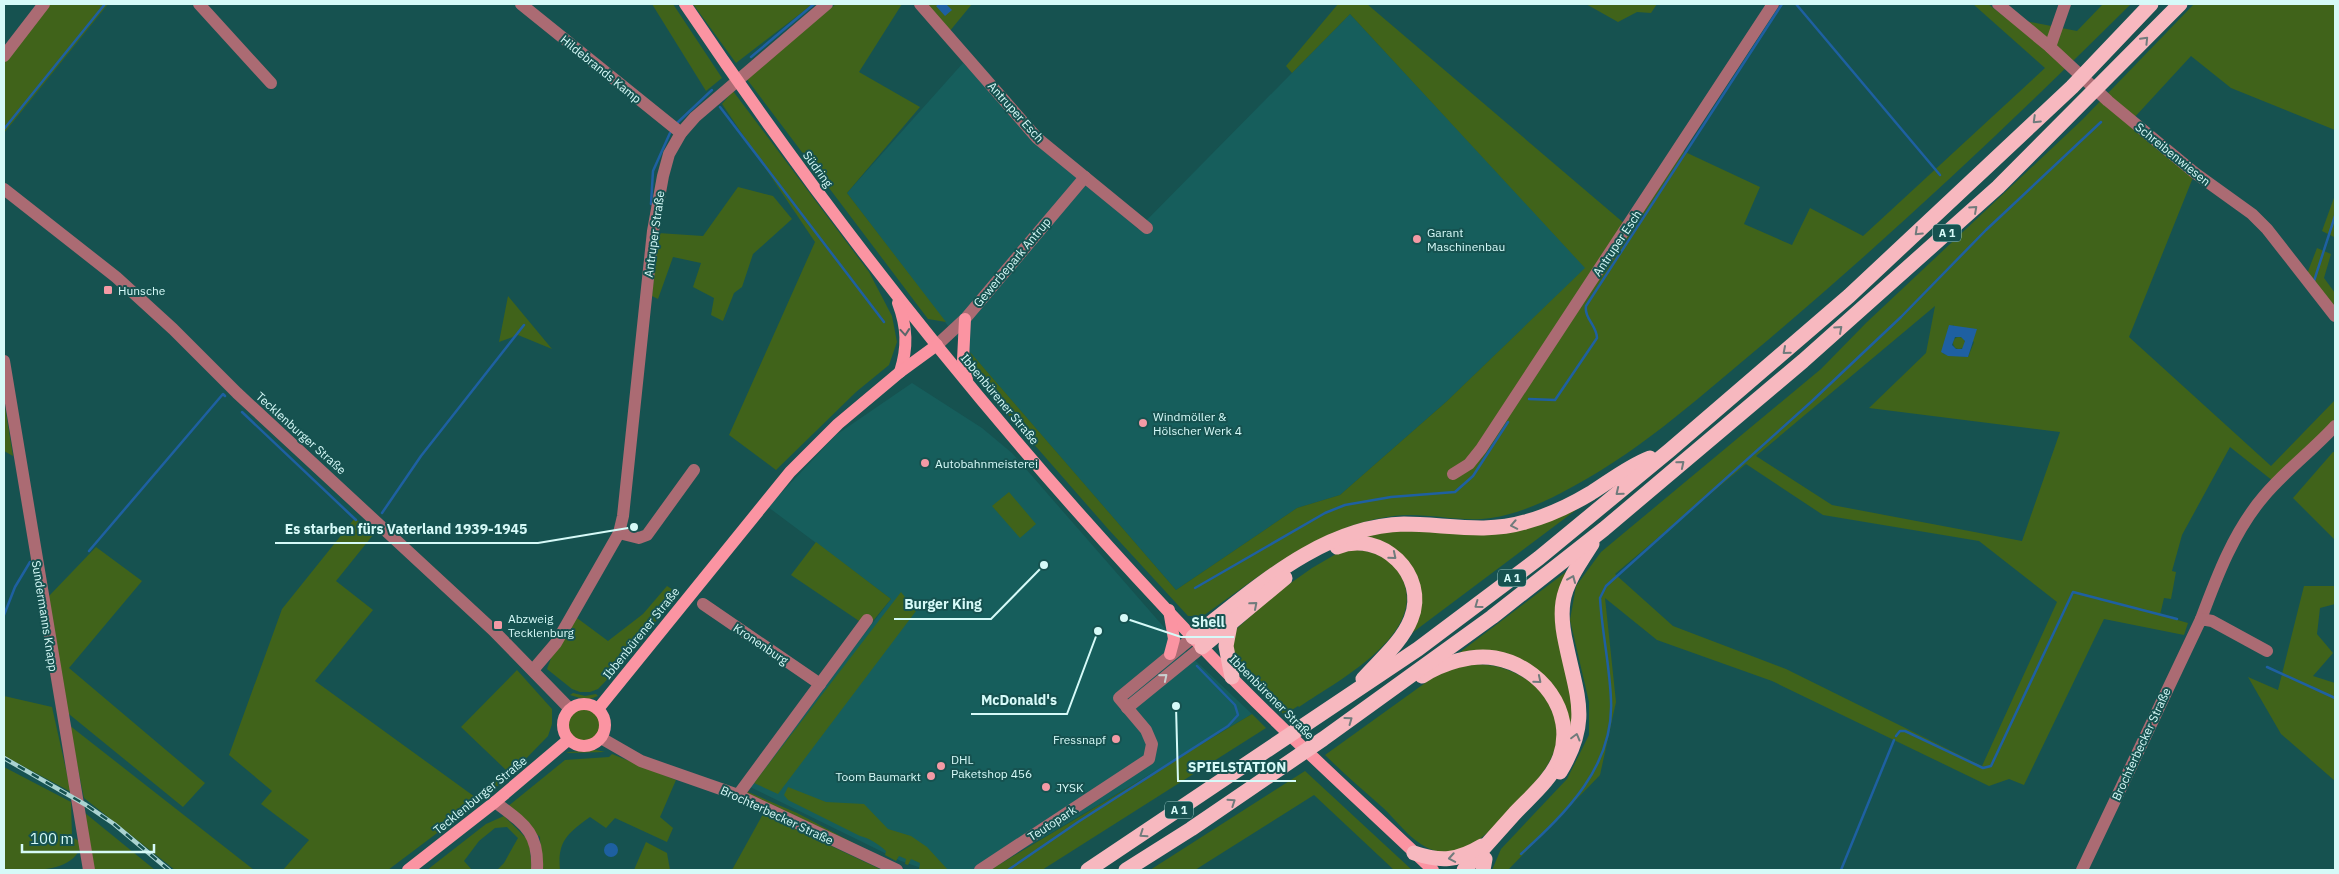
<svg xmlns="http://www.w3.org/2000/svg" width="2339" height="874" viewBox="0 0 2339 874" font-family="'IBM Plex Sans',sans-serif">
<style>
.built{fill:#165e5c}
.green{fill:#40631a;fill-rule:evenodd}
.water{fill:#1e60a1;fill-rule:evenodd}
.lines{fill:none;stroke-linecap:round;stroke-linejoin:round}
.stream{stroke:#1e60a1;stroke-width:2.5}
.minor{stroke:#ab6b73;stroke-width:12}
.major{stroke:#fb94a2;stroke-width:12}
.highway{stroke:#f7b8bf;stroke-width:15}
.rail-casing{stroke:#aad3d1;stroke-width:4.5}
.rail{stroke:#165250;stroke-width:2.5;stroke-dasharray:8;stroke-linecap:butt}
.oneway{stroke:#707b7c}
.oneway2{stroke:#5b6669}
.oneway3{stroke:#c9cfd0}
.poi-dot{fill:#f49aa5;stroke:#165250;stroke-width:2}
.labels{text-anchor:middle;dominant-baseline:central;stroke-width:4;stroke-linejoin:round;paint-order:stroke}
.shield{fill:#165250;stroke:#9cc8c6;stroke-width:1}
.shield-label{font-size:11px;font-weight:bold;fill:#d6faf8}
.street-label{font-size:12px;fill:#d6faf8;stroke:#165250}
.poi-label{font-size:12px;fill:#d6faf8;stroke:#165250;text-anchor:start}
.leader{fill:none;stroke:#d6faf8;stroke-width:2}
.callout-dot{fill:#d6faf8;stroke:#165250;stroke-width:2}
.callout-label{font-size:14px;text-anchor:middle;font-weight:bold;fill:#d6faf8;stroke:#165250;stroke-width:4;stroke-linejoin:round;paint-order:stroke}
</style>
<rect width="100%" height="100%" fill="#165250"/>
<g class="built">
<path d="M1350 14 1586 268 1446 402 1340 495 1297 508 1176 590 955 335 847 193 963 63 1088 185 1138 229Z"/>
<path d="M912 383 982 428 1012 453 1183 649 1252 714 988 870H927L901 861 748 786 891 599 768 507 836 435Z"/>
</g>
<g class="green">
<path d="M48 4H108L4 133V62Z"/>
<path d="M652 4H673L722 78 706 91Z"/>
<path d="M693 4H813L736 63Z"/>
<path d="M836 4H902L859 72 920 107 847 193 946 322 928 319 746 78Z"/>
<path d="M925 4H972L949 32Z"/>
<path d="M1338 4H1367L1625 224 1683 151 1760 187 1744 224 1792 245 1810 208 1863 236 2045 68 1973 4H1988L2005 17 2077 31 2103 4H2131C2010 124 1886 241 1756 350 1694 402 1634 456 1561 493 1540 504 1516 514 1491 518 1460 523 1426 512 1394 516 1320 525 1261 575 1203 616H1188L1109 530 983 386 970 352 1176 590 1297 508 1340 495 1446 402 1585 268 1350 14 1292 73 1286 66Z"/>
<path d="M1586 4H1657L1651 13 1637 12 1618 22Z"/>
<path d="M2194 4H2335V130L2231 88 2191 56 2133 119 2196 170 2129 337 2271 466 2335 400V419L2329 428 2273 481 2230 447 2182 535 2172 571 2176 572 2171 599 2164 598 2160 615 2188 623 2184 635 2104 619 2024 785 2009 779 1989 786 1772 681 1657 640 1605 598 1616 702 1600 775 1508 870H1492L1501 849 1567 779 1589 735V702L1570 620 1576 586 1601 552 1821 369 1866 323 2083 119ZM1935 306 1926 353 1869 408 2060 432 2022 541 1832 505 1756 456ZM1953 325 1974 342 1968 357 1943 354ZM1746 464 1823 515 1979 541 2057 602 1982 766 1786 669 1673 626 1615 574Z"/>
<path d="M733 91 869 272 892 316 897 342 889 365 856 392 776 470 729 435 815 242 722 104Z"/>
<path d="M738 187 773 196 792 219 753 254 742 287 734 293 723 321 711 315 714 298 693 287 701 263 673 257 658 299 652 296 658 233 703 236Z"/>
<path d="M2335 195V233L2334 237 2322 231Z"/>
<path d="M2317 248 2331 254 2324 278 2335 293V309L2307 274Z"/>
<path d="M508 296 552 349 518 335 499 342Z"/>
<circle cx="1959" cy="343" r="6"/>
<path d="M4 401 13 456 4 451Z"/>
<path d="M2333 452H2335V540L2293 498Z"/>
<path d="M1009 492 1036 524 1020 538 992 506Z"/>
<path d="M1584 504 1404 639 1411 626 1410 571 1354 536 1391 528 1473 532Z"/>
<path d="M355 518 373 535 336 581 373 610 315 681 475 797 506 770 461 727 517 670 552 709V724L548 736 511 774 485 797 388 870H283L309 840 261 804 272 791 229 755 282 609Z"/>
<path d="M816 542 891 599 868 627 791 575Z"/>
<path d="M96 547 142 581 69 668 205 783 183 807 64 710 49 596Z"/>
<path d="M1352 550C1371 550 1390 557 1400 574 1433 632 1337 681 1299 707L1298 706 1284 715 1237 662 1232 644 1234 631 1278 592 1312 568 1336 554Z"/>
<path d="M1571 568 1564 584 1577 704 1565 750 1542 677 1455 656Z"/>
<path d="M667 586 678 593 625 661 598 689 590 692H580L572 689 547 669 553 653 577 618 608 641 643 614Z"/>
<path d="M2304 586H2335V604L2320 608 2317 634 2333 653 2313 676 2335 683V781L2281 734 2248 677 2278 690Z"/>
<path d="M901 592 916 611 778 794 754 783Z"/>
<path d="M1470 664C1495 664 1513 669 1533 684 1543 692 1547 699 1552 711 1571 750 1535 783 1511 808 1493 827 1470 857 1440 852 1414 847 1399 822 1381 806 1362 789 1343 773 1325 755L1432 678 1454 668Z"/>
<path d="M573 693 585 696 596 694 598 696 587 700 570 695Z"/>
<path d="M4 696 52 707 71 792 4 756Z"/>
<circle cx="584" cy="725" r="16"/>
<path d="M1252 714 1266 728 1042 870H990Z"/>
<path d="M69 725 254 870H175L84 798Z"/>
<path d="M596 750 605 752 566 753 569 752Z"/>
<path d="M612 754 676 780 660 817 673 828 667 842 615 818 606 828 590 817C568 833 557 841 560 870H541L540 837 507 807 565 760 609 757Z"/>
<path d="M4 767 71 802 72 837 79 841 80 849C68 874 29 870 4 870Z"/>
<path d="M1305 771 1412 870H1394L1314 795 1195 870H1150Z"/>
<path d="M788 787 826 802 864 804 888 829 911 836 927 847 948 870 919 869 920 863 911 859 908 865 905 864 906 859 899 856 896 861 885 855 886 851C880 845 869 838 860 836L788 800 784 795Z"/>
<path d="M746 791 797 813 876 855 748 795Z"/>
<path d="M85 813 155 870H94Z"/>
<path d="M763 814 882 870H732Z"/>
<path d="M504 816 529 841 532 870H497L504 863 518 838 507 827 495 828 479 841 464 861 472 870H427L486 824Z"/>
<path d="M646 842 667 853 670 870H634Z"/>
</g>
<g class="water">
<path d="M939 4H946L952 10 945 16 936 6Z"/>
<path d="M1949 325 1977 329 1968 357 1948 356 1941 352ZM1955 337H1961L1965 341 1962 349H1956L1952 345Z"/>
<circle cx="611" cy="850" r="7"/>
</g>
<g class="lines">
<g class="stream">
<path d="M1796 4 1940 175"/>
<path d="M751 57 814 4"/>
<path d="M720 107 884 322"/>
<path d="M677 123 712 90"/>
<path d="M4 129 105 4"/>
<path d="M651 204 653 171 670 133"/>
<path d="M2314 281 2335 216"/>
<path d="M1529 399 1555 400 1597 338C1597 326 1584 318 1586 306L1782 4"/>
<path d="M242 412 356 520"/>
<path d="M382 513 421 456 524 325"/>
<path d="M89 551 223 394 225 396"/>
<path d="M1195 588 1325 513 1345 505 1391 497 1455 492 1473 476 1508 422"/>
<path d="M4 615 15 587 30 562"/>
<path d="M2267 667 2335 698"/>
<path d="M1896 736 1900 731H1905L1983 768 1991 766 2073 592 2177 619"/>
<path d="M1521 854C1566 813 1614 766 1611 701 1610 667 1602 633 1600 598L1606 586 1811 402 1901 317 1986 230 2101 122"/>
<path d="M1008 870 1078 822 1228 726 1238 715 1235 705 1197 666"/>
<path d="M1841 870 1894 740"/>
</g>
<g class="minor">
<path d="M199 4 271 83"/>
<path d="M521 4 681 133"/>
<path d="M920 4 1037 138 1147 228"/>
<path d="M1998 4 2050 47 2108 101 2195 173 2252 214 2267 229 2335 316"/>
<path d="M2050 47 2065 4"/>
<path d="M4 56 44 4"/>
<path d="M4 189 116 277 173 329 237 393 493 630 570 709"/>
<path d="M937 345 965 319 1085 177"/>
<path d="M4 361 89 870"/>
<path d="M1453 474 1469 464 1481 449 1773 4"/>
<path d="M619 533 639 538 647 535 694 470"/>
<path d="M703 604 820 684"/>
<path d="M2201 619C2217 576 2234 531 2264 496 2284 472 2313 450 2335 426"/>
<path d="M533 670 556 643 619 533 623 516 653 231 663 176 669 154 681 133 695 117 827 4"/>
<path d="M1127 708 1202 647"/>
<path d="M601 738 641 761 738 795 897 870"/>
<path d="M738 795 867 620"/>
<path d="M495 802C524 824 539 832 537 870"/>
<path d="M980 870 1149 759 1152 744 1146 730 1119 698 1193 637"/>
<path d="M2082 870 2201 619 2212 621 2267 651"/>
</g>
<g class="major">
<path d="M685 4C838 232 1011 447 1201 646 1275 724 1355 796 1433 870"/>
<path d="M898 303C907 327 908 347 900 372"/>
<path d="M965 319 963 360 967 380"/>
<path d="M1169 610 1174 639 1170 654"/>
<circle cx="584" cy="725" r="21"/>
<path d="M598 709 790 472 838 424 900 372 937 345"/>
<path d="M408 870 495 802 568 740"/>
</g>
<g class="highway">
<path d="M1337 547C1381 529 1429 575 1411 619 1402 642 1379 661 1363 679"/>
<path d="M1230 625 1226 646 1232 677"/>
<path d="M1193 637C1254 590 1321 526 1404 524 1444 524 1486 534 1525 522 1548 516 1571 505 1591 493 1610 481 1629 466 1650 458"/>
<path d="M1202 647 1285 578"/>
<path d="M1422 676C1443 663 1471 654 1495 658 1540 666 1576 711 1560 757 1552 779 1531 796 1515 813 1498 832 1481 851 1464 870"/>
<path d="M1560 772C1591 720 1577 698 1566 644 1563 631 1561 615 1563 602 1566 582 1581 561 1592 544"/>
<path d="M1414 853C1441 862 1457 861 1482 846"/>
<path d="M1088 870 1418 649 1539 558 1670 450 1849 296 2072 87 2151 4"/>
<path d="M1126 870 1191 829 1323 739 1492 617 1604 529 1803 361 1998 187 2180 4"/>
<path d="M1483 870 1485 859"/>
</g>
<defs>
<path id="rail" d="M4 758 86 805 114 824 169 870"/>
</defs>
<use href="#rail" class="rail-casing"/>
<use href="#rail" class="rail"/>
</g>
<defs><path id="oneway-chevron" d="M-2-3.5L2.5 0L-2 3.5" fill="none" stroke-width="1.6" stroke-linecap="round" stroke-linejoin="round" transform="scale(1.25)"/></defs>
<g class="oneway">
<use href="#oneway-chevron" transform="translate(2145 40) rotate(-46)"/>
<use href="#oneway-chevron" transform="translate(2036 120) rotate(136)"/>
<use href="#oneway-chevron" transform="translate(1974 209) rotate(-42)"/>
<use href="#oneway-chevron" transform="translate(1918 232) rotate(137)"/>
<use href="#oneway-chevron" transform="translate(1839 329) rotate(-42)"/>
<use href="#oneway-chevron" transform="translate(1786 351) rotate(139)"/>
<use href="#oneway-chevron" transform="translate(1681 464) rotate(-40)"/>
<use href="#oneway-chevron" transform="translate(1619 492) rotate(141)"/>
<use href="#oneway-chevron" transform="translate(1514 525) rotate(169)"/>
<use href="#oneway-chevron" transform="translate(1393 556) rotate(40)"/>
<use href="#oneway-chevron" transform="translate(1572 579) rotate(-67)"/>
<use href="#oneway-chevron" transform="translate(1254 605) rotate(-41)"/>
<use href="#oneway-chevron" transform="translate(1478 605) rotate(144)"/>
<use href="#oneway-chevron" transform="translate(1538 680) rotate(40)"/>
<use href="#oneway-chevron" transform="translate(1349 720) rotate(-36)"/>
<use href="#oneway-chevron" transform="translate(1576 737) rotate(-75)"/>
<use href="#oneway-chevron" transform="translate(1232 802) rotate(-34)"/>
<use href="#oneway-chevron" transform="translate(1143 834) rotate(146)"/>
<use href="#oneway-chevron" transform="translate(1452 858) rotate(170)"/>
</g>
<use class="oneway2" href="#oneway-chevron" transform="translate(905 332) rotate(85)"/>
<use class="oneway3" href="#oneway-chevron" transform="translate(1164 677) rotate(-40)"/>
<g class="poi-dot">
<circle cx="1417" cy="239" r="5"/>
<rect x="103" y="285" width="10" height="10" rx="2.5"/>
<circle cx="1143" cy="423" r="5"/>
<circle cx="925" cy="463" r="5"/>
<rect x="493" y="620" width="10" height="10" rx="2.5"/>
<circle cx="1116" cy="739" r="5"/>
<circle cx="941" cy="766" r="5"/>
<circle cx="931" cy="776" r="5"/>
<circle cx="1046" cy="787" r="5"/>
</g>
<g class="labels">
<g class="shield">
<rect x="1933" y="224.5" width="28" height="17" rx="4"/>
<rect x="1498" y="569.5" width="28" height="17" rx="4"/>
<rect x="1165" y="801.5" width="28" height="17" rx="4"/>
</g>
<g class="shield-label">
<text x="1947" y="233">A 1</text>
<text x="1512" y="578">A 1</text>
<text x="1179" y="810">A 1</text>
</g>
<g class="street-label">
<text transform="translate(601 69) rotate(39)">Hildebrands Kamp</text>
<text transform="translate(1016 112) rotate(48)">Antruper Esch</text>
<text transform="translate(2173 154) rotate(39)">Schreibenwiesen</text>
<text transform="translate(818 169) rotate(54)">Südring</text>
<text transform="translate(654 234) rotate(-82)">Antruper Straße</text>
<text transform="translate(1617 243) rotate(-56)">Antruper Esch</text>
<text transform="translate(1012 262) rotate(-50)">Gewerbepark Antrup</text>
<text transform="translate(1000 399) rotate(50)">Ibbenbürener Straße</text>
<text transform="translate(301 433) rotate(42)">Tecklenburger Straße</text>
<text transform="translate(45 616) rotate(81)">Sundermanns Knapp</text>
<text transform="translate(641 633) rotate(-51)">Ibbenbürener Straße</text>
<text transform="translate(761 644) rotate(34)">Kronenburg</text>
<text transform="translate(1272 697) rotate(45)">Ibbenbürener Straße</text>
<text transform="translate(2141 744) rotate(-65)">Brochterbecker Straße</text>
<text transform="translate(480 795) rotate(-39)">Tecklenburger Straße</text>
<text transform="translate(777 815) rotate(25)">Brochterbecker Straße</text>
<text transform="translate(1052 823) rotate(-33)">Teutopark</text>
</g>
<g class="poi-label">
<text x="1427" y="232">Garant<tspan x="1427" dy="14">Maschinenbau</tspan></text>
<text x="118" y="290">Hunsche</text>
<text x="1153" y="416">Windmöller &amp;<tspan x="1153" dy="14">Hölscher Werk 4</tspan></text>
<text x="935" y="463">Autobahnmeisterei</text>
<text x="508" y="618">Abzweig<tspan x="508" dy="14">Tecklenburg</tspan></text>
<text x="1106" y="739" text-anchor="end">Fressnapf</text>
<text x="951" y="759">DHL<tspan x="951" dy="14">Paketshop 456</tspan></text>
<text x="921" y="776" text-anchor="end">Toom Baumarkt</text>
<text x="1056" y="787">JYSK</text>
</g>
</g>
<path class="leader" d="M634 527L538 543H275M1044 565L991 619H894M1124 618L1181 637H1234M1098 631L1067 714H971M1176 706L1178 781H1296"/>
<g class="callout-dot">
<circle cx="634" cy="527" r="5"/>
<circle cx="1044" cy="565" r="5"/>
<circle cx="1124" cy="618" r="5"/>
<circle cx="1098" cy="631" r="5"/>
<circle cx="1176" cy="706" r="5"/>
</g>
<g class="callout-label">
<text x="406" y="534">Es starben fürs Vaterland 1939-1945</text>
<text x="943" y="609">Burger King</text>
<text x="1208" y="627">Shell</text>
<text x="1019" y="705">McDonald's</text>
<text x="1237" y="772">SPIELSTATION</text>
</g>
<rect width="2339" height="874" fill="none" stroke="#d6faf8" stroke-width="10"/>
<path d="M22 844v8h132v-8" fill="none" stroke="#d6faf8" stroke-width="2.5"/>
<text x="30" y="844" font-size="15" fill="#d6faf8" stroke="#165250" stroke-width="4" paint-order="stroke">100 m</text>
</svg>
